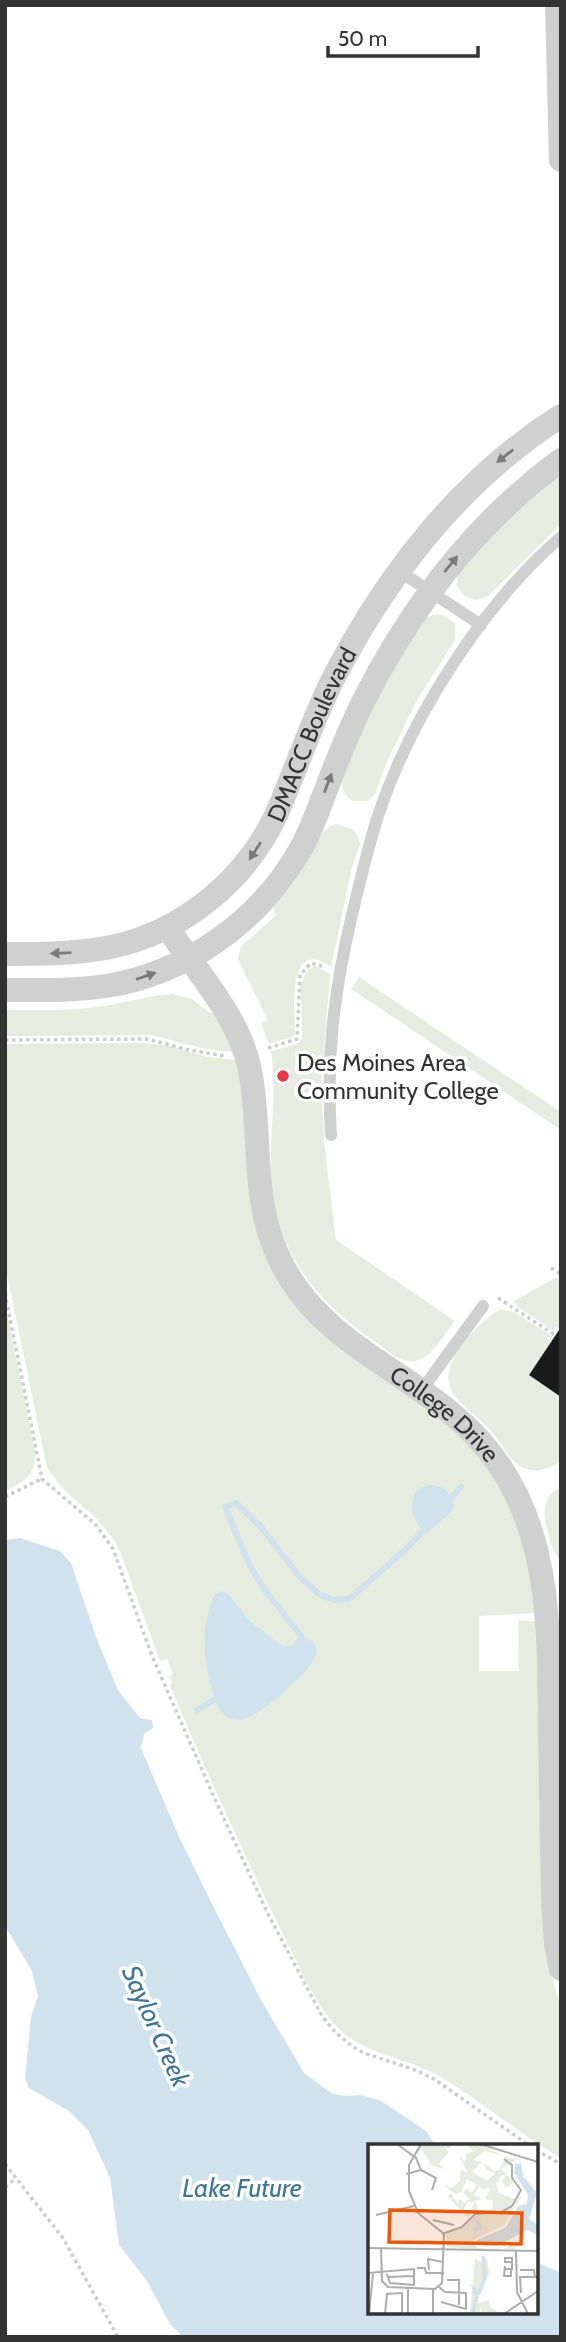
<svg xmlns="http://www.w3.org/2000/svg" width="566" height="2342" viewBox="0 0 566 2342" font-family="Cabin,sans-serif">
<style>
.green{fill:#e6ecdf}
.water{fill:#cfe2ee}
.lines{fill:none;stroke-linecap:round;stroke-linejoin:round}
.stream{stroke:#cfe2ee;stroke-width:6}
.building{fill:#1a1a1a}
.path{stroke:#cdcdcd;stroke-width:3.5;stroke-dasharray:3.5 3.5;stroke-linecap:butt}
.lane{stroke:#d0d0d0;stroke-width:12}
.street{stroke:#d0d0d0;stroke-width:24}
.oneway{fill:#7a7a7a}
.poi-dot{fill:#e63946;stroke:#fff;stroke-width:2.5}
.labels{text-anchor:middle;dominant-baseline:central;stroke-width:7;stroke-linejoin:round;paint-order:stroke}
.street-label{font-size:24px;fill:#333;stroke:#fff}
.poi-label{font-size:24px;fill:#333;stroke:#fff;text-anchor:start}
.water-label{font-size:26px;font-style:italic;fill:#3f7597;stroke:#fff}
.inset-river{fill:none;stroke:#cfe2ee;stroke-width:3.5}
.inset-road{fill:none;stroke:#adadad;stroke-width:2}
.view{fill:#e8590c;fill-opacity:0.15;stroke:#e8590c;stroke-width:3.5}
.inset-edge{fill:none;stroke:#333;stroke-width:3.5}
</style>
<rect width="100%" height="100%" fill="#fff"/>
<g class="green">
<path d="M561 474V524L487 597 475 600 463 595 457 586 458 574 504 522Z"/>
<path d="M439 614 447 617 455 624V640L416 702 388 759 375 794 367 801H353C347 797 342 792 342 784 343 760 407 639 425 620 429 615 433 615 439 614Z"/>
<path d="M337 824 353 830 358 836 360 844 351 871 331 967C286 936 295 1011 295 1034L293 1037 269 1044 261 1023 268 1020 241 966 238 958 241 947 276 915 273 908 295 881 324 831 330 826Z"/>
<path d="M316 966 330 974 321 1089 325 1150 336 1240 455 1321C443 1335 427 1369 404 1360 394 1357 385 1349 377 1343 312 1299 274 1250 271 1168 270 1129 277 1090 271 1051L297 1044 302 1039 301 985 307 970Z"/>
<path d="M359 977 561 1112V1130L351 989Z"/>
<path d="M173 994 192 999 210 1013H213L234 1052 205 1049 151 1035 5 1036V1010C36 1010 68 1011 98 1007 124 1004 147 995 173 994Z"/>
<path d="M146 1043 169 1046 208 1057 238 1060 265 1245 475 1447 522 1528 537 1613 479 1616V1671H519L518 1620 538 1622 551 1974 561 2008V2158C518 2133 480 2100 437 2075 405 2057 365 2055 338 2028 313 2002 298 1963 282 1932 242 1851 205 1768 170 1686L172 1684 170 1677 173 1674 167 1659 160 1661 119 1549 111 1536 96 1518 63 1489 47 1468 5 1265V1044Z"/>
<path d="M555 1278 561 1279V1327L559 1329 555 1327 553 1331 518 1307 514 1301Z"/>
<path d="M5 1303 35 1452C35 1477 25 1480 5 1492Z"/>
<path d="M501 1309 514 1312 550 1335 548 1339 551 1341 529 1375 561 1397V1461C552 1467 541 1472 530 1470 513 1468 503 1446 493 1433 483 1421 457 1403 451 1390 438 1362 479 1321 501 1309Z"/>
<path d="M561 1487V1561C554 1554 551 1545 549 1536 543 1516 540 1498 561 1487Z"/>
</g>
<g class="water">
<path d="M429 1485C443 1485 448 1491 454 1504L452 1511 426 1534C411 1521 403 1490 429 1485Z"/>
<path d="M20 1538 60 1551 71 1563 96 1637 118 1690 140 1718 152 1720 153 1728 144 1734 141 1748 180 1839 213 1906 260 1998 304 2073 331 2093 345 2096 361 2095 381 2101 426 2131 436 2146H370V2312H536V2262L561 2273V2337H183L170 2324 147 2281 119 2245 110 2178 88 2130 69 2111 29 2088 25 2079 31 2017 38 1996 32 1971 5 1926V1540Z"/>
<path d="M222 1591 229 1595 250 1621 282 1646H291L301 1636C309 1638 319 1644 316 1654 312 1668 296 1681 285 1691 254 1719 222 1741 210 1683 203 1651 201 1624 215 1594Z"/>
</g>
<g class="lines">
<g class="stream">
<path d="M446 1504 461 1487"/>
<path d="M301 1641V1636L264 1589 250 1566 225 1507 236 1503 261 1527 299 1576 319 1594 333 1600 349 1599 405 1550 428 1526"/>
<path d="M197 1710 219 1697"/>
</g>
</g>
<path class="building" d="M561 1327V1397L529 1375Z"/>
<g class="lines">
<g class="path">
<path d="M5 1040 147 1039 189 1050 225 1056"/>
<path d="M268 1048 297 1039 300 975 311 963 325 967"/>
<path d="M551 1268 561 1274"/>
<path d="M5 1293 42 1479 96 1525 113 1549 152 1656 214 1797 267 1912 322 2016 335 2032 353 2047 364 2053 413 2069 434 2079 530 2146"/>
<path d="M498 1298 555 1335"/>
<path d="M5 1497 41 1479"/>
<path d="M536 2150 561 2164"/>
<path d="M5 2164 63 2238 118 2337"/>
<path d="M5 2187 16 2178"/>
</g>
<g class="lane">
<path d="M399 571 481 625"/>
<path d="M331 1135C326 1057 334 991 352 915 360 881 368 846 379 813 411 717 484 603 561 537"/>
<path d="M421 1391 483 1306"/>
</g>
<g class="street">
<path d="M557 5 561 160"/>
<path id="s1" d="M167 927C197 972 240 1018 250 1070 263 1138 249 1202 283 1266 321 1339 398 1367 457 1418 551 1499 549 1612 550 1726 551 1783 552 1841 553 1898L556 1944 561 1969"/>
<path id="s2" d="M5 954C40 954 76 954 111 947 183 932 246 880 277 813 296 769 311 724 332 681 386 576 460 480 561 416"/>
<path d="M5 990C39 990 73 991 106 986 184 974 257 923 297 855 310 835 318 810 327 787 338 758 350 728 364 700 412 606 475 523 561 460"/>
</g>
</g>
<defs><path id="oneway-solid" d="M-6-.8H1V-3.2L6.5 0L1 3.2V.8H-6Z" transform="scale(1.75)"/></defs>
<g class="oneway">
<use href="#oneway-solid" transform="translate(505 456) rotate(142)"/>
<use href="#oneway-solid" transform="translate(451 564) rotate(-51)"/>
<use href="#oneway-solid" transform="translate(328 783) rotate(-69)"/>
<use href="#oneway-solid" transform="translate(255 851) rotate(123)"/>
<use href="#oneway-solid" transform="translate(61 953) rotate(178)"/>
<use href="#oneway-solid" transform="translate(146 976) rotate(-19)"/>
</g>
<circle class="poi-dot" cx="283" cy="1076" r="7"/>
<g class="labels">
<g class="street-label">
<text stroke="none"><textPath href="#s2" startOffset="413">DMACC Boulevard</textPath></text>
<text stroke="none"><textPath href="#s1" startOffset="588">College Drive</textPath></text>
</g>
<g class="poi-label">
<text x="297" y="1062">Des Moines Area<tspan x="297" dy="28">Community College</tspan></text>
</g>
<g class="water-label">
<text transform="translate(156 2026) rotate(66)">Saylor Creek</text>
<text x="242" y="2188">Lake Future</text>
</g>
</g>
<g transform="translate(368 2144)">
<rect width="170" height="170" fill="#fff"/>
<path d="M54 0H85L81 5 76 2 81 8 71 20 77 25 64 22 54 6 48 10 50 17 46 11ZM97 0H111L136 12 117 7 105 16 114 18 104 28 119 37 127 29 118 26 116 19 126 27 131 26 138 13 158 17 148 16 133 25 146 38 138 44 134 37 138 31H134L128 40 131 49 147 55 139 65 124 66 125 57 117 55 122 46 119 43 116 46 112 42 106 51 115 55 108 56 110 68 103 65 107 58H100L95 67 104 68 100 74 79 52 83 49 90 60 91 55 97 59 101 54 95 49 98 44 104 48 109 41 99 35 93 48 87 50 76 41 84 44 92 37 93 26 100 29 91 13 97 17 99 9 106 8ZM155 50 136 81 104 97 110 104 136 105 144 100 146 105H97L79 103 78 87 94 83 108 70 138 67ZM119 114 121 130 108 150V160L121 156V162L133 170H113V162L111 170H102L107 115 114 118Z" fill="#e6ecdf"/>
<path d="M153 19 155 32 169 49 161 75 170 81V91L159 86 129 102 108 101 109 96 138 83 150 62 159 60 160 51 146 29 147 20Z" fill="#cfe2ee"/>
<path class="inset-river" d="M106 74 112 81 106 87 114 83M104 170 109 153 106 145 111 149 117 135 115 112"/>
<path class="inset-road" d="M29 0 48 14 53 26 38 30M112 0 170 18M53 26 68 34 64 46M8 71 46 62M65 76 86 81M74 90 94 83 107 70 133 68 144 62 153 46 144 34V21L136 15M0 104 170 107M13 105 14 137 20 143 67 145 74 139 76 90 50 69 41 47V21L53 0M148 106 149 148 160 170M137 122 136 132H143V125M49 124H57L58 129H76M137 125H144V114H137V118H144M61 126 60 115 75 118M152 126H166L167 133M0 129 46 125V141L22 139 19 130M19 133 46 132M79 136H91V161M71 143 77 148 98 149V165L73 158M153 149 152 133H170M1 170 5 130M17 170 19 150 34 149M34 170V148M40 170V144M65 170V145M136 170 170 147"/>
<path class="view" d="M22 66 154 69 153 100 21 98Z"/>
<rect width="170" height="170" class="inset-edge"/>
</g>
<rect width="566" height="2342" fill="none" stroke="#333333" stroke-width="14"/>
<path d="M328 46v10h150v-10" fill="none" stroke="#333333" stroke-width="3.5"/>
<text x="338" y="46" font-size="21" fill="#333333" stroke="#ffffff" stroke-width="5" paint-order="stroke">50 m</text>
</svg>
